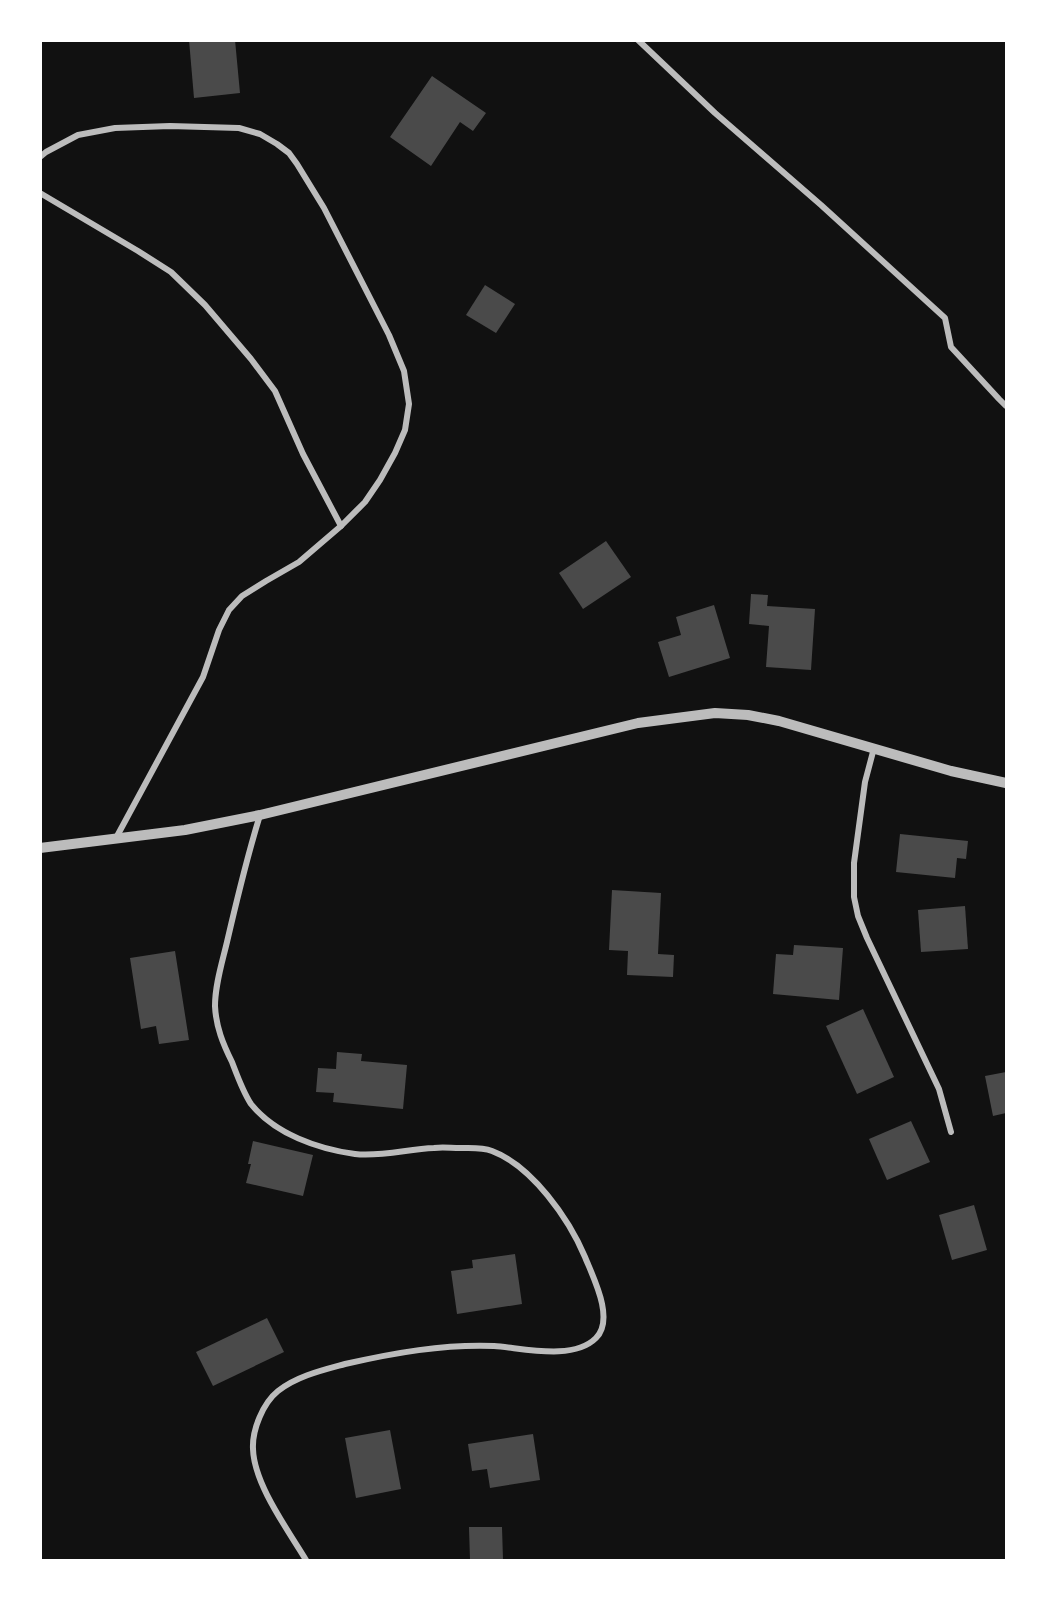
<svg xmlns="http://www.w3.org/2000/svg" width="1047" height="1601" viewBox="0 0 1047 1601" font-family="'Open Sans',sans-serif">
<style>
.building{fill:#4a4a4a}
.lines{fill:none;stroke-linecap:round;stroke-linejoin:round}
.minor{stroke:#bcbcbc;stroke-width:6}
.tertiary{stroke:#bcbcbc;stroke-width:10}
</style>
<rect width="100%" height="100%" fill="#111"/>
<g class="building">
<path d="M189 40H235L240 93 194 98Z"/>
<path d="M432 76 486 113 473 131 460 122 431 166 390 137Z"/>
<path d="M485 285 515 304 496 333 466 315Z"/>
<path d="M606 541 631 577 583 609 559 573Z"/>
<path d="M751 594 768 595 767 606 815 609 811 670 766 667 769 626 749 624Z"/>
<path d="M714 605 730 658 669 677 658 642 681 635 676 617Z"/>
<path d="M900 834 968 841 966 859 957 858 955 878 896 872Z"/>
<path d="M612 890 661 893 658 954 674 955 673 977 627 975 628 951 609 950Z"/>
<path d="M965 906 968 949 921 952 918 910Z"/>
<path d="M794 945 843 948 839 1000 773 994 776 954 793 955Z"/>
<path d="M175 951 189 1040 159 1044 156 1026 141 1029 130 958Z"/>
<path d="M863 1009 894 1077 857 1094 826 1026Z"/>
<path d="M337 1052 362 1054 361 1061 407 1065 403 1109 333 1102 334 1093 316 1092 318 1068 336 1069Z"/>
<path d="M1006 1072V1113L993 1116 985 1076Z"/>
<path d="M911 1121 930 1162 887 1180 869 1139Z"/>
<path d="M253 1141 313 1155 303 1196 246 1183 251 1164H248Z"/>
<path d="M974 1205 987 1250 952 1260 939 1215Z"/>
<path d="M515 1254 522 1304 457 1314 451 1271 473 1268 472 1260Z"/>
<path d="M267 1318 284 1352 213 1386 196 1352Z"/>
<path d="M390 1430 401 1489 356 1498 345 1438Z"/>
<path d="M533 1434 540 1480 490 1488 487 1469 472 1471 468 1444Z"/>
<path d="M469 1527H502L503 1560H470Z"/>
</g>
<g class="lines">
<g class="minor">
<path d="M638 40 715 113 821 205 945 318 951 347 999 399 1006 406"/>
<path d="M40 157 46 152 78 135 115 128 170 126 239 128 260 134 277 144 289 153 297 164 324 208 389 335 404 371 409 404 405 430 395 453 380 480 365 502 341 526 299 562 266 581 242 596 229 610 219 630 203 677 116 838"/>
<path d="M40 193 138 251 171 272 205 305 251 359 275 391 303 454 341 526"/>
<path d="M874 748 865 782 854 863V897L858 916 867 938 939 1089 951 1132"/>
<path d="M260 815C247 857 237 899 227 942 222 963 215 985 215 1006 216 1027 223 1044 232 1062 237 1075 243 1092 251 1104 275 1134 318 1149 355 1154 381 1157 408 1149 434 1148 442 1147 451 1148 460 1148 471 1148 482 1147 492 1151 532 1166 569 1219 585 1257 593 1277 615 1319 596 1338 573 1361 523 1348 494 1346 443 1344 394 1353 345 1364 323 1370 297 1376 278 1391 263 1403 252 1430 253 1449 254 1484 288 1530 306 1560"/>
</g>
<path class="tertiary" d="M40 848 185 830 260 815 638 723 715 713 748 715 779 721 951 771 1006 783"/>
</g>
<rect width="1047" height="1601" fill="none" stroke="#ffffff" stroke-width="84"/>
</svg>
